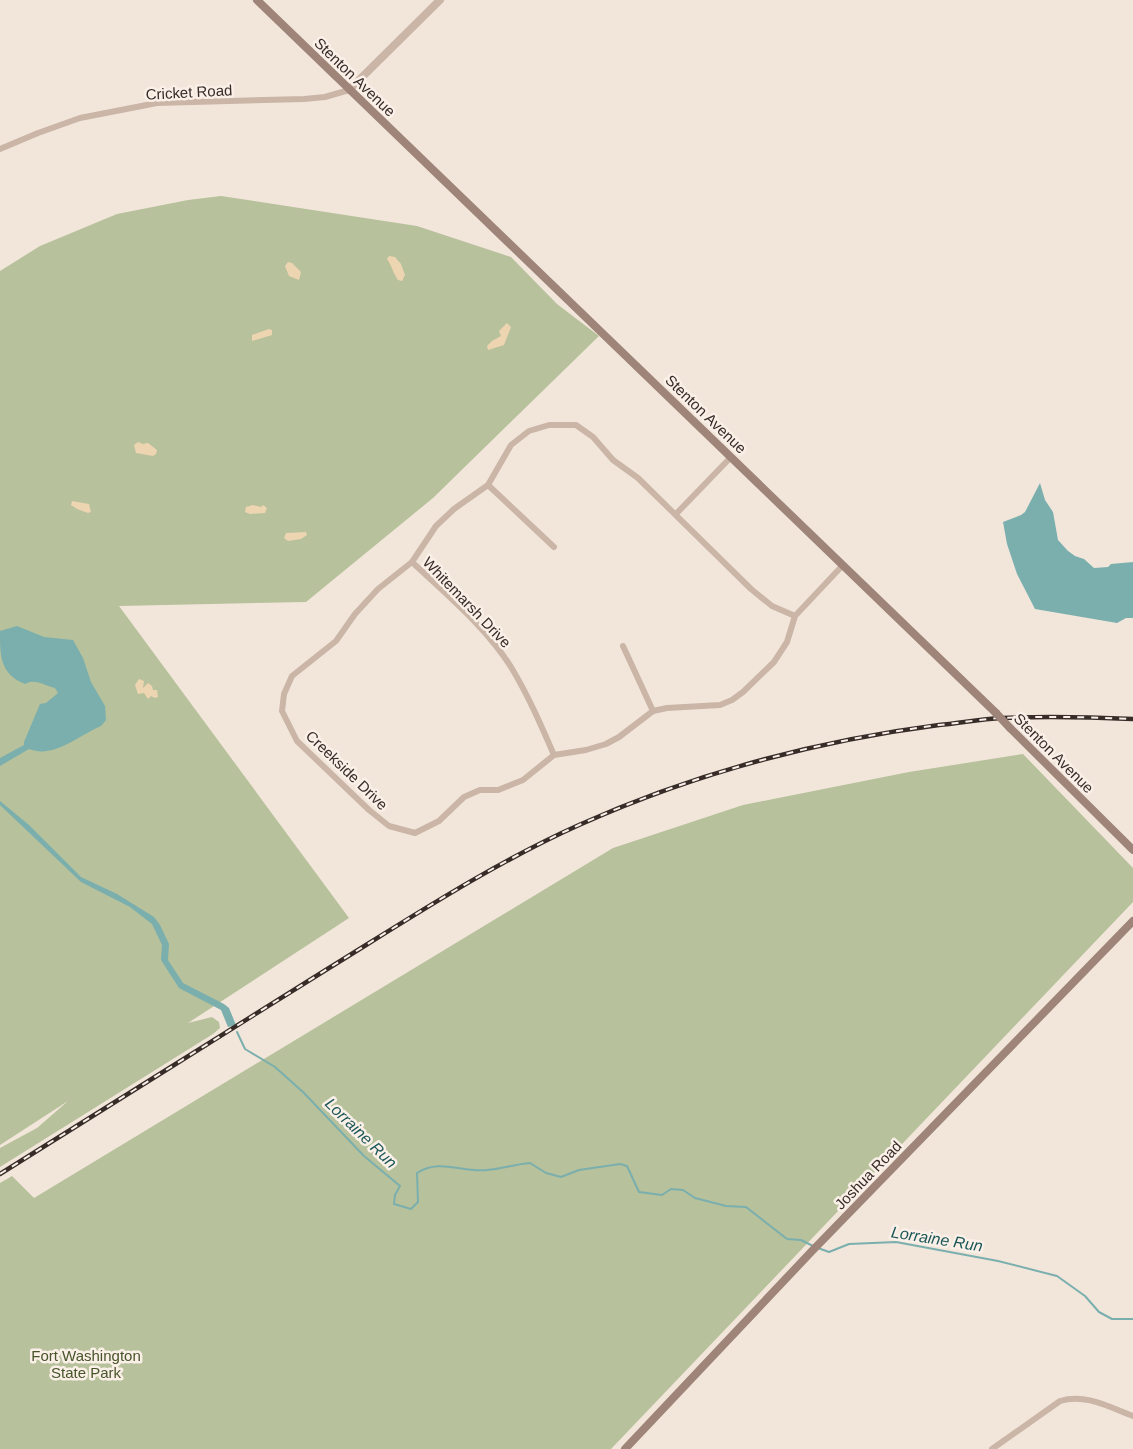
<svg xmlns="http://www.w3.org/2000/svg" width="1133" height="1449" viewBox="0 0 1133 1449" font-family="Helvetica,sans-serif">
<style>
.green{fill:#b7c19b}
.sand{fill:#eed5b2}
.water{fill:#7aafae}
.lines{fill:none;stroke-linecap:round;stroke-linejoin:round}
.stream{stroke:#7aafae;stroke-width:2}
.minor{stroke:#cab5a7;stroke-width:6}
.tertiary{stroke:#cab5a7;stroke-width:8}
.secondary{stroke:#9e8479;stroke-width:8}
.rail-casing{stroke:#372c28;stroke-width:4.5}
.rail{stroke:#faf0e8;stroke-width:2;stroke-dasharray:7;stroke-linecap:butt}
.secondary-bridge{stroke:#9e8479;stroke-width:8}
.labels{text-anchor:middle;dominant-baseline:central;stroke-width:5;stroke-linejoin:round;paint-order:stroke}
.street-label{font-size:15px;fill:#372c28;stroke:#faf0e8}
.park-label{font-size:15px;fill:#48552b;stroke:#faf0e8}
.water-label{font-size:16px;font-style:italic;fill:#1d5859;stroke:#faf0e8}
</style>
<rect width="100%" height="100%" fill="#f2e6db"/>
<g class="green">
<path d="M221 196 417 226 511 257 557 304 599 336 433 498 306 602 119 606 349 918 188 1023 212 1017 219 1022 220 1028 213 1034 0 1167V1148L37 1128 68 1101 0 1145V271L40 246 117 214 188 200Z"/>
<path d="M1023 754 1133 868V902L611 1449H0V1183L12 1176 34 1198 613 848 743 805 909 772Z"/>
</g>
<g class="sand">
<path d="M389 256 395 257 401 264 405 275 402 281 398 280C393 273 392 266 387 259Z"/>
<path d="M288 262 292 263 301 272 299 280 289 276 285 266Z"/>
<path d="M507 323 511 327 504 345 488 350 487 346 492 341 501 336 499 331Z"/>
<path d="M269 329 272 330V335L252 341V335Z"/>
<path d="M138 442 143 444 148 443 157 450 156 454 153 456 136 453 134 445Z"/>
<path d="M72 501 89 504 91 512 88 513 77 509 71 505Z"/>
<path d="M253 505 261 507 263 505 267 508 265 513 250 514 245 512 246 507Z"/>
<path d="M306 532 307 535 301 539 288 541 284 538 286 533Z"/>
<path d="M139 679 144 681 143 688 148 683 152 686 153 690H157L158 697 155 698 151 696 148 699 144 693 138 694 135 685Z"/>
</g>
<g class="water">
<path d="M1040 483 1045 500 1053 512 1058 540 1068 551 1075 556 1084 559 1094 568 1108 567 1111 564 1133 562V618H1126L1117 623 1035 609 1017 574 1007 544 1003 522 1021 515 1025 512Z"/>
<path d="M17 626 44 637 73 640 83 658 91 682 105 706 106 720 101 726C79 735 54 759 29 749L0 766V758L24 745V742L40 704 46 703 58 693 55 688C44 686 36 678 25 684 0 674 0 656 0 631Z"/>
<path d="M0 801 29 825 81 877 117 894 154 917 160 925 169 944 168 960 183 983 224 1004 229 1008 236 1025 228 1027 221 1010 179 988 161 960 162 945 152 924 130 907 81 882 0 805Z"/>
</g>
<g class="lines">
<g class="stream">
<path d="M237 1032 245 1049 275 1067 304 1093 364 1156 400 1186 395 1195 394 1204 411 1209 418 1202 417 1173C439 1158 463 1173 487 1170 502 1169 515 1164 530 1163L546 1173 561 1177 579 1170 620 1164 627 1166 639 1192 662 1195 671 1189 683 1190 695 1198 726 1206 746 1207 787 1239 801 1240 813 1246"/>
<path d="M818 1248 829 1252 849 1244 896 1242 998 1261 1057 1276 1085 1296 1099 1312 1112 1319H1133"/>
</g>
<g class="minor">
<path d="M0 149 38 133 80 118 157 103 304 99 325 97 349 90"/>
<path d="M488 485 554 547"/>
<path d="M676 514 731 457"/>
<path d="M412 562C446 594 486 627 511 667 528 695 541 725 554 755"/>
<path d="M795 616 772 606 751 589 638 478 613 460 593 437 576 425H549L529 431 511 445 488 485 454 509 436 526 412 562 378 589 355 614 336 641 292 676 284 694 282 711 297 741 369 810 389 826 415 833 439 821 464 797 480 790H498L523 780 554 755 586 750 606 744 619 737 653 711 667 708 720 705 732 700 743 692 774 662 787 642 795 616 843 565"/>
<path d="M623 646 653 711"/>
<path d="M992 1449 1060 1401C1085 1393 1109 1407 1133 1416"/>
</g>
<path class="tertiary" d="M349 90 440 0"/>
<g class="secondary">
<path d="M257 0 996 713"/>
<path d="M1010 728 1133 850"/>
<path d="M625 1449 812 1251 1133 921"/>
</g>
<defs>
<path id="rail" d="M0 1174C110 1105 219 1037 329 968 410 918 492 864 579 825 693 774 815 741 939 725 960 723 981 719 1002 718 1045 716 1089 717 1133 719"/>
</defs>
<use href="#rail" class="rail-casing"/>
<use href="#rail" class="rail"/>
<path class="secondary-bridge" d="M996 713 1010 728"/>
</g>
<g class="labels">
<g class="street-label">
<text transform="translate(355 77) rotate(44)">Stenton Avenue</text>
<text transform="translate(189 92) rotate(-3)">Cricket Road</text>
<text transform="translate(706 414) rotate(44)">Stenton Avenue</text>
<text transform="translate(467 602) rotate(46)">Whitemarsh Drive</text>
<text transform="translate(1054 753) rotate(45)">Stenton Avenue</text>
<text transform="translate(347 770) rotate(44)">Creekside Drive</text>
<text transform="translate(868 1175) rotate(-46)">Joshua Road</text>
</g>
<g class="park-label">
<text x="86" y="1355">Fort Washington<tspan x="86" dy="17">State Park</tspan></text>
</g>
<g class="water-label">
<text transform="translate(361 1133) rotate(44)">Lorraine Run</text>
<text transform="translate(937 1239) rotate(9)">Lorraine Run</text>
</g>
</g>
</svg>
